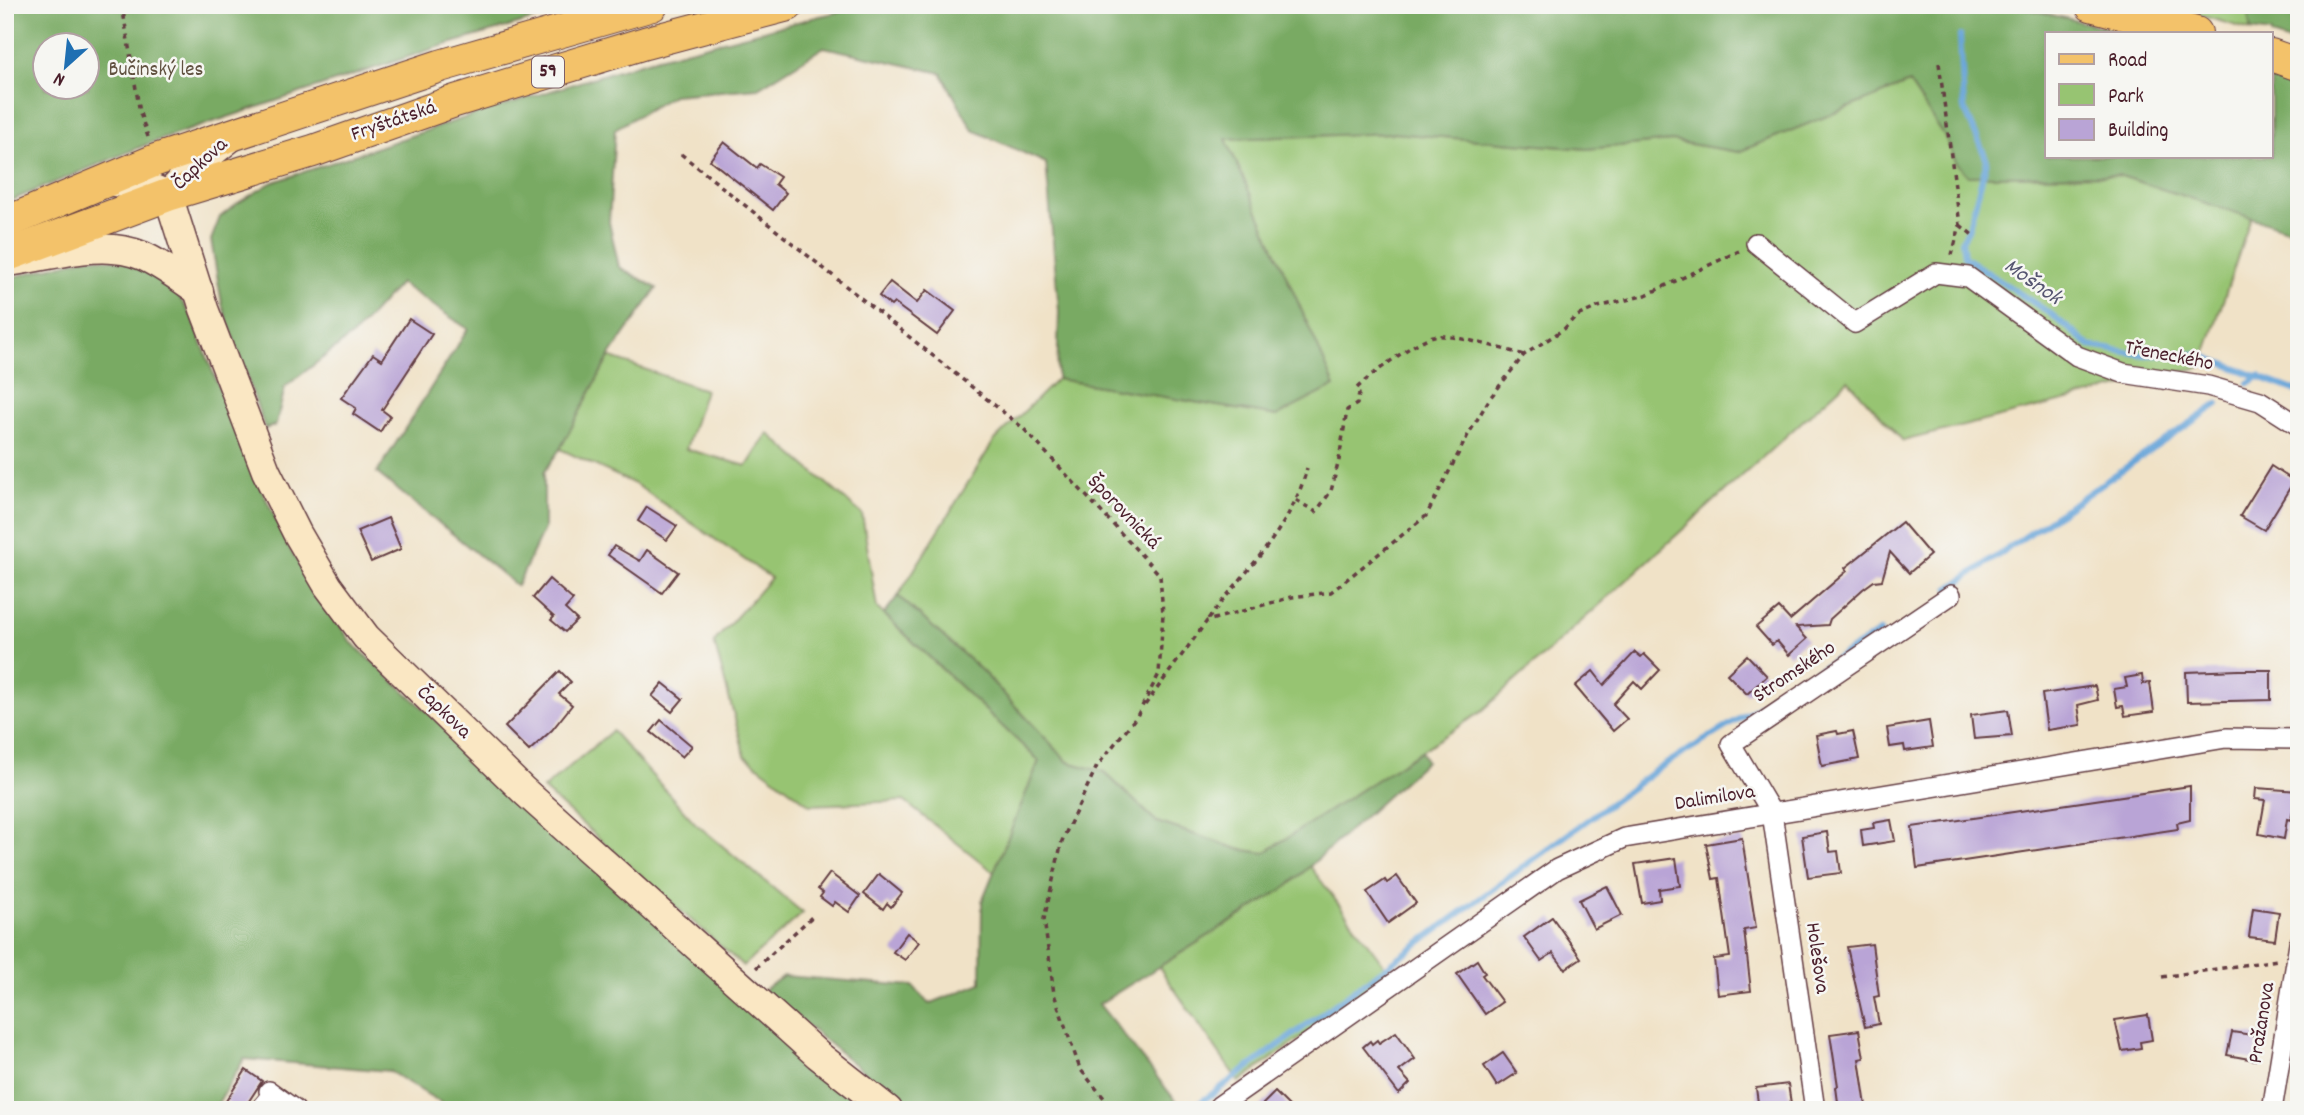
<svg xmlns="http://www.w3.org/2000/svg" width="2304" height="1115" viewBox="0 0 2304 1115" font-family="Dekko,sans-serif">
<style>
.green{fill:#97c472;stroke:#70724e;stroke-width:2}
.forest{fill:#79aa64;stroke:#626448;stroke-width:2;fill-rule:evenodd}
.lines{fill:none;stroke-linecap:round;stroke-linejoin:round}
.stream{stroke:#68a5d9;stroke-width:6}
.building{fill:#b9a4d6}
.lane-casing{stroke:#633c42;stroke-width:12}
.street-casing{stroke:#633c42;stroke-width:22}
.secondary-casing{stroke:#633c42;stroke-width:31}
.primary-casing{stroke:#633c42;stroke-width:34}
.path{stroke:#633c42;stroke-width:3.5;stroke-dasharray:5 5;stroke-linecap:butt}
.lane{stroke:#fff;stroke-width:10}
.street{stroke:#fff;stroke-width:19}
.secondary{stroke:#fae7c3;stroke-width:28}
.primary{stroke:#f3c26a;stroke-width:32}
.labels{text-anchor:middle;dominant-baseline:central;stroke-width:5;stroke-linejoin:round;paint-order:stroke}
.shield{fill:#f6f6f2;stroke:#7e6067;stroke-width:2}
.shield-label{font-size:19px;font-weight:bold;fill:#4a1f2b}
.park-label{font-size:21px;fill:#615140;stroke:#f6f6f2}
.street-label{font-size:21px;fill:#4a1f2b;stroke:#f6f6f2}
.water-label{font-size:23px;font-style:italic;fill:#565571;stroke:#f6f6f2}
</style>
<rect width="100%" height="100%" fill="#f6f6f2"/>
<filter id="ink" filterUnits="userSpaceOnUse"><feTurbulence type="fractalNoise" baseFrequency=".0143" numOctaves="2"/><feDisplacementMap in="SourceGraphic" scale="14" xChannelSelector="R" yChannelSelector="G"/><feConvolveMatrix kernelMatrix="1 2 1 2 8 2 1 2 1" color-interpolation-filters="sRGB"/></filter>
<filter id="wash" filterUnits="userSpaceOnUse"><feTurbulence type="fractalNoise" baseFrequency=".00686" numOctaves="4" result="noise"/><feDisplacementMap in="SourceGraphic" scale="28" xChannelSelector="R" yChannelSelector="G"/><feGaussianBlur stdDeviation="1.57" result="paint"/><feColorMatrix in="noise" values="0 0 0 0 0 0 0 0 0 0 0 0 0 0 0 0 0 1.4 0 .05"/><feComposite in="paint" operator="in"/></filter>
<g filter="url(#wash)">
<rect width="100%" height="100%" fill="#f0e2c7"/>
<g class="green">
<path d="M2164 5H2246L2251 30Z"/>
<path d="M1909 83 1945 137 1956 162 1968 176 2118 175 2251 217 2201 367 1903 441 1848 380 1481 712 1264 853 1238 849 1157 822 1104 772 1068 762 983 672 898 596 994 441 1057 379 1277 416 1225 139 1393 133 1587 149 1672 141 1738 152Z"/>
<path d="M609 357 705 390 686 449 747 466 768 433 862 514 877 608 1039 761 995 873 904 801 810 805 745 756 714 642 771 578 635 484 560 449Z"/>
<path d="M612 731 695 823 803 913 743 966 543 789Z"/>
<path d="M1310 866 1391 974 1239 1082 1159 967 1288 886Z"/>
</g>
<g class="forest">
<path d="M5 5H584L435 48 150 143 5 203ZM46 46H88V88H46Z"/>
<path d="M873 5H2012L2127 33H2047V156H2271V75L2299 84V233L2118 175 1968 176 1956 162 1945 137 1909 83 1738 152 1672 141 1587 149 1393 133 1226 139 1335 386 1277 416 1057 379 1059 311 1046 163 973 130 941 73 824 47 758 88 673 95 615 129 609 222 619 267 657 288 609 357 560 449 544 472V529L517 586 377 473 468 329 400 283 355 333 285 387 276 425 265 429 222 304 211 240 220 217 238 203 271 183 461 119 650 60 820 16Z"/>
<path d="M2246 5H2299V45L2271 36V33L2251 30Z"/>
<path d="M90 257 129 262 156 275 175 291 192 317 241 446 291 551 351 642 842 1090 870 1110H453L389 1071 244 1059 214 1110H5V279Z"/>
<path d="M898 596 983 672 1068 762 1104 772 1157 822 1238 849 1264 853 1421 751 1426 761 1288 886 1099 1004 1183 1110H919L885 1089 763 990 784 976 913 986 929 1004 981 983 982 901 1039 761 884 614Z"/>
</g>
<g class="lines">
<g class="stream">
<path d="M1960 36 1964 108 1987 160 1968 230 1962 240 1964 257 2051 314 2090 346 2145 355 2198 354 2299 392"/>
<path d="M2249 383 2260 376"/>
<path d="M1949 589 2218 404"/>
<path d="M1193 1110 1197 1105 1656 770 1880 632"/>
</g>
</g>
<g id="blocks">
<g class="building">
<path d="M724 142 757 168 760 164 780 177 775 184 786 193 773 210 710 160Z"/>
<path d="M890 282 917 303 927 290 955 311 937 335 894 303 891 306 879 296Z"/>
<path d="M409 319 432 334 382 410 390 416 380 432 353 414 356 408 341 398 373 354 382 360Z"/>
<path d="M2271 466 2294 481 2264 530 2240 516Z"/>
<path d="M647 507 677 526 667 540 638 521Z"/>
<path d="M388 518 401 549 371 562 357 531Z"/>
<path d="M1902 522 1930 555 1909 573 1890 552 1882 580 1874 581 1863 589 1830 619 1828 625 1796 627 1807 639 1789 655 1777 641 1772 645 1756 627 1779 608 1790 620 1847 571 1845 568Z"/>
<path d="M614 546 640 561 647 550 678 572 662 593 608 555Z"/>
<path d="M549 579 573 600 565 609 577 620 565 632 551 620 554 617 533 598Z"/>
<path d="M1635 652 1641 657 1644 654 1660 670 1642 689 1634 681 1613 704 1627 719 1613 731 1575 686 1593 671 1604 685Z"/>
<path d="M1747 655 1767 676 1747 694 1727 674Z"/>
<path d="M2239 670H2271V700L2187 702 2186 672Z"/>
<path d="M560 671 571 682 559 694 572 705 552 730 529 751 505 727Z"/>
<path d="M2142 675 2143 684 2150 683 2154 712 2125 716 2123 706 2117 707 2114 689 2127 687 2125 678Z"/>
<path d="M663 683 683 699 672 712 652 696Z"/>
<path d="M2095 686 2098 700 2078 705 2081 725 2047 730 2042 694Z"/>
<path d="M2008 710 2012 736 1974 739 1971 715Z"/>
<path d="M661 720 692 746 682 757 651 732Z"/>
<path d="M1929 721 1933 747 1905 751 1904 745 1890 747 1887 728Z"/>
<path d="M1837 731 1838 734 1853 731 1859 759 1822 766 1816 735Z"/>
<path d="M2190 786V820L2177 823 2178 829 1917 868 1912 827Z"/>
<path d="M2256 788 2299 791 2297 805H2294L2291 820 2287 819 2284 839 2259 834 2265 800 2255 799Z"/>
<path d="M1891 820 1895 841 1863 846 1861 830 1874 828 1873 823Z"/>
<path d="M1827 832 1830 852 1838 851 1841 873 1808 877 1802 836Z"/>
<path d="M1742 838 1756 928 1744 930 1751 991 1718 995 1714 959 1730 957 1719 878 1713 879 1706 844Z"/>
<path d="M1676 858 1680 886 1659 889 1660 900 1642 903 1635 864Z"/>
<path d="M830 873 860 896 849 912 835 902 832 906 820 897 823 893 818 889Z"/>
<path d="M879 874 902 893 891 907 887 903 883 909 864 894Z"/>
<path d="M1397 876 1416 903 1388 923 1367 892 1385 880 1387 883Z"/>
<path d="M1607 886 1622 915 1594 929 1579 900Z"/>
<path d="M2253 908 2279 912 2275 940 2249 937Z"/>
<path d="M1552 917 1581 958 1565 969 1553 953 1541 961 1524 937Z"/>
<path d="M907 933 919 942 905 960 893 952Z"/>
<path d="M1872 944 1879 996 1874 997 1879 1024 1865 1027 1847 947Z"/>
<path d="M1477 960 1485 973 1482 975 1502 1002 1485 1014 1457 974Z"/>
<path d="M2148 1015 2152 1040 2140 1042 2141 1048 2122 1051 2115 1020Z"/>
<path d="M1859 1030 1864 1058 1859 1059 1866 1106 1839 1110 1836 1087 1838 1086 1830 1034Z"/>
<path d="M1396 1032 1415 1059 1399 1071 1410 1083 1399 1094 1363 1047 1370 1041 1372 1044 1377 1040 1379 1043Z"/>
<path d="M2232 1032 2259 1036 2255 1060 2227 1055Z"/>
<path d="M1503 1053 1517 1073 1497 1086 1484 1066Z"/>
<path d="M246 1070 262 1081 243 1110H239L226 1101Z"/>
<path d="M1788 1084 1792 1110H1759L1756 1088Z"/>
<path d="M1275 1092 1293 1110H1257Z"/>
</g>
</g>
</g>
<g filter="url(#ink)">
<use href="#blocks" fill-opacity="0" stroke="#633c42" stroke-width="2"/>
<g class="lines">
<defs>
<path id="lane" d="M253 1110 269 1091"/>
<g id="street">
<path d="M1756 243 1855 323 1936 273 1968 277 2077 356 2123 373 2208 386 2260 401 2299 426"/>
<path d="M269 1091 295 1110"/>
<path d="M1218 1110 1219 1106 1557 869 1624 838 2226 738 2299 739"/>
<path d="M1815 1110 1772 813 1731 744 1951 595"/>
<path d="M2272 1110 2299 944"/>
</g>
<g id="secondary">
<path d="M105 181 149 187 168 195 204 309 266 471 297 533 328 586 366 637 524 791 818 1055 888 1110"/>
<path d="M168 195 195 166 230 138"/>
<path d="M15 261C54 255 105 239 143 256 163 265 181 279 199 291"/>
</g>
<g id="primary">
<path d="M2091 5 2196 33"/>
<path d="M2271 55 2299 65"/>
<path d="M5 223 156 160 440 66 652 5"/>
<path d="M5 256 168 195 313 151 455 101 645 43 788 5"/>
</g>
</defs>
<use href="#lane" class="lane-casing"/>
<use href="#street" class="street-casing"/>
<use href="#secondary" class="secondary-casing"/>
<use href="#primary" class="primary-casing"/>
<g class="path">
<path d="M122 5 140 113 148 137"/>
<path d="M1939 63 1960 225 1952 255"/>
<path d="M681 154 1023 428 1160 575 1163 614 1159 674 1137 716 1097 766 1062 841 1044 919 1054 994 1080 1069 1114 1110"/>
<path d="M1960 225 1974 236"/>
<path d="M1296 500 1316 512 1331 491 1339 460 1347 410 1357 404 1359 394 1357 388C1369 376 1418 339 1434 336 1449 333 1507 350 1524 355"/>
<path d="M1208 619C1245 571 1292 528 1307 468"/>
<path d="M1145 705 1207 621 1292 597 1331 592 1426 516 1468 435 1490 398 1524 355 1564 329 1575 317 1598 307 1646 295 1739 251"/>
<path d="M756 968 815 914"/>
<path d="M2162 977 2277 960"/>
</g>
<use href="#lane" class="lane"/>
<use href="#street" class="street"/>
<use href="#secondary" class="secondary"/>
<use href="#primary" class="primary"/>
</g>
</g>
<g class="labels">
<rect class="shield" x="532" y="56.5" width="32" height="31" rx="5"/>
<g class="shield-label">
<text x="548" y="72">59</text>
</g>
<g class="park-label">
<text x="156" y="71">Bučinský les</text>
</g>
<g class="street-label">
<text transform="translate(394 122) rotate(-19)">Fryštátská</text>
<text transform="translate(201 165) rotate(-43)">Čapkova</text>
<text transform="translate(2169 357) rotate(11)">Třeneckého</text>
<text transform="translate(1123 513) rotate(46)">Šporovnická</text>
<text transform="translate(1795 673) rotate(-34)">Stromského</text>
<text transform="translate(443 713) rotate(44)">Čapkova</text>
<text transform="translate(1715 799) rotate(-9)">Dalimilova</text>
<text transform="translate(1816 958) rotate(82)">Holešova</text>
<text transform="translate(2263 1023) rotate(-81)">Pražanova</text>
</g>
<g class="water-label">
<text transform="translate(2032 283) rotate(35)">Mošnok</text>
</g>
</g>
<rect width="2304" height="1115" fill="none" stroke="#f6f6f2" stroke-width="28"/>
<rect x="2045" y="32" width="228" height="126" fill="#f6f6f2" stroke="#b1a0a2" stroke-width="2"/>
<rect x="2059" y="54" width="35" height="10" fill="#f3c26a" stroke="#b1a0a2" stroke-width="2"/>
<text x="2108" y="66" font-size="21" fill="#4a1f2b">Road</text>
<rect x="2059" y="84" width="35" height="21" fill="#97c472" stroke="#b1a0a2" stroke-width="2"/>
<text x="2108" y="102" font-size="21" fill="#4a1f2b">Park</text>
<rect x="2059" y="119" width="35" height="21" fill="#b9a4d6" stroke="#b1a0a2" stroke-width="2"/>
<text x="2108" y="136" font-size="21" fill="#4a1f2b">Building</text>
<g transform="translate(66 66) rotate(207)"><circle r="33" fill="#f6f6f2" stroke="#b1a0a2" stroke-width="2"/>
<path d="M0-5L12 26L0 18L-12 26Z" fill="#1f6fb2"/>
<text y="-10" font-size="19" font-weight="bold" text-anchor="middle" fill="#4a1f2b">N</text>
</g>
</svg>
